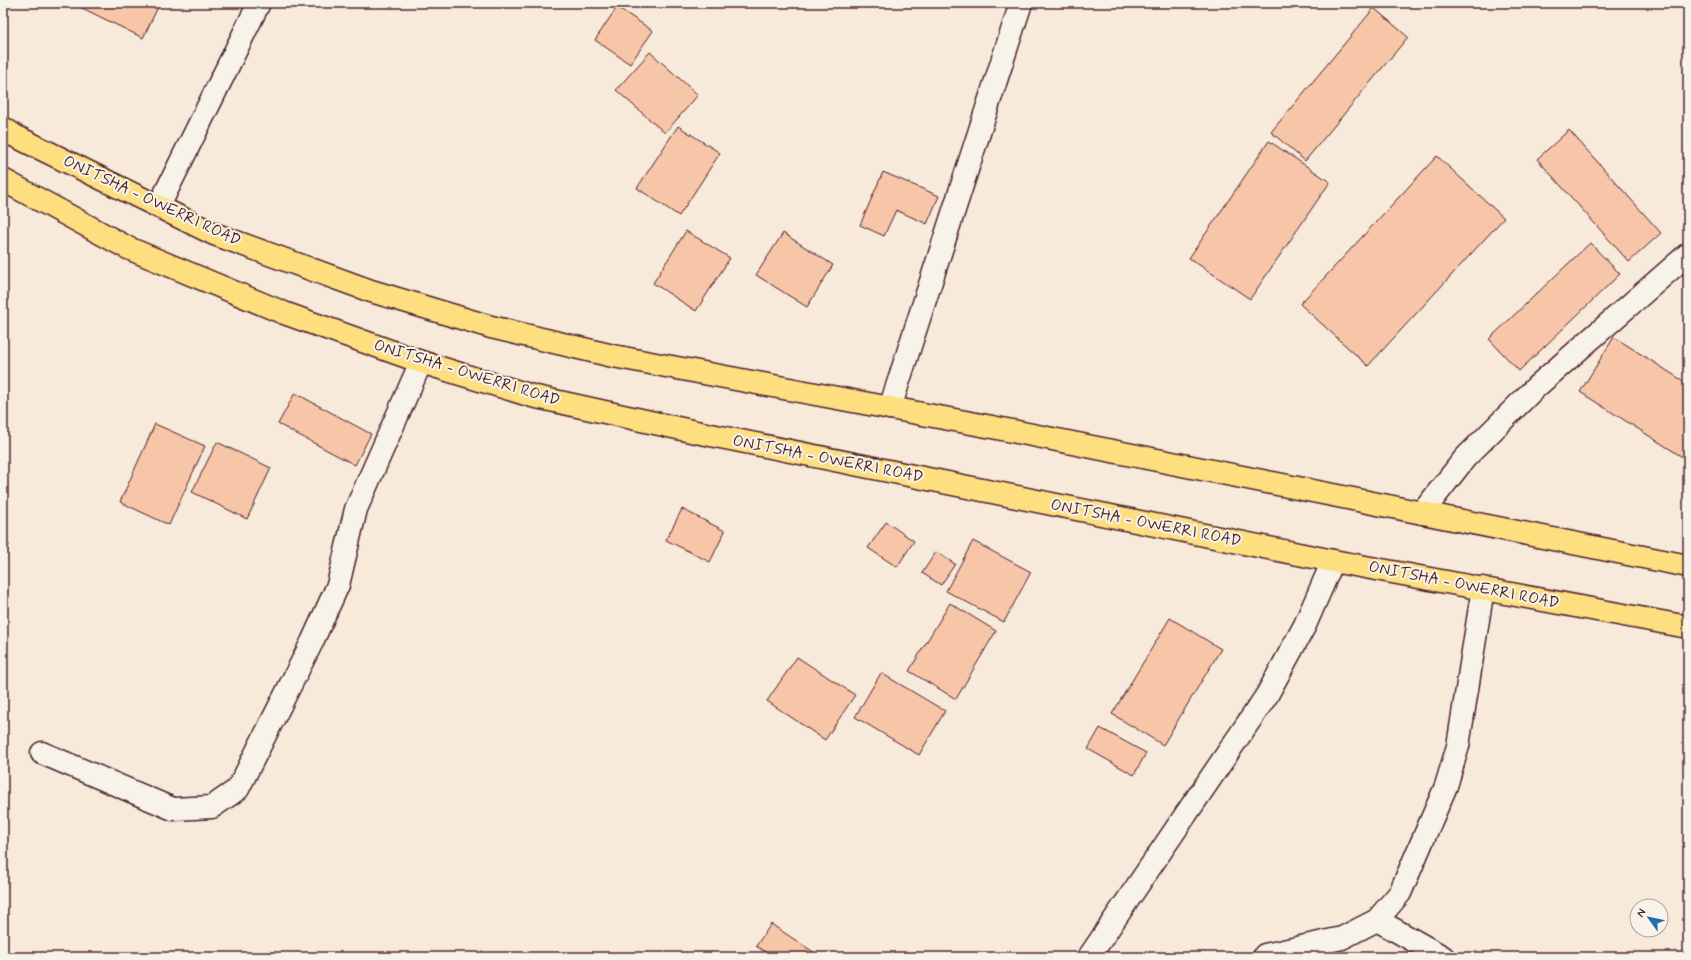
<svg xmlns="http://www.w3.org/2000/svg" width="1691" height="960" viewBox="0 0 1691 960" font-family="Mynerve,sans-serif">
<style>
.building{fill:#f7c5a7;stroke:#4a1f2b}
.lines{fill:none;stroke-linecap:round;stroke-linejoin:round}
.minor-casing{stroke:#4a1f2b;stroke-width:25}
.highway-casing{stroke:#4a1f2b;stroke-width:25}
.minor{stroke:#f7f3e8;stroke-width:22}
.highway{stroke:#fedf80;stroke-width:22}
.labels{text-anchor:middle;dominant-baseline:central;stroke-width:4;stroke-linejoin:round;paint-order:stroke}
.street-label{font-size:16px;fill:#4a1f2b;stroke:#f7f3e8}
</style>
<rect width="100%" height="100%" fill="#f7eadb"/>
<filter id="ink" filterUnits="userSpaceOnUse"><feTurbulence type="fractalNoise" baseFrequency=".025" numOctaves="2"/><feDisplacementMap in="SourceGraphic" scale="8" xChannelSelector="R" yChannelSelector="G"/><feConvolveMatrix kernelMatrix="1 2 1 2 8 2 1 2 1" color-interpolation-filters="sRGB"/></filter>
<g filter="url(#ink)">
<g class="building">
<path d="M72 3H160L143 38Z"/>
<path d="M617 7 653 31 630 64 595 40Z"/>
<path d="M1374 8 1408 37 1305 161 1271 132Z"/>
<path d="M650 52 698 95 665 133 616 90Z"/>
<path d="M678 126 720 153 679 216 637 188Z"/>
<path d="M1569 130 1661 233 1629 262 1537 159Z"/>
<path d="M1269 141 1330 182 1250 299 1189 258Z"/>
<path d="M1437 156 1504 218 1368 366 1300 304Z"/>
<path d="M883 172 939 196 927 224 896 210 884 236 860 225Z"/>
<path d="M686 231 730 258 696 311 653 283Z"/>
<path d="M783 233 833 265 807 307 756 275Z"/>
<path d="M1590 243 1620 274 1519 371 1489 339Z"/>
<path d="M1614 337 1688 384V452L1684 458 1580 392Z"/>
<path d="M295 393 371 434 355 465 278 424Z"/>
<path d="M155 424 205 446 169 525 120 502Z"/>
<path d="M217 442 271 468 247 519 192 492Z"/>
<path d="M682 509 725 531 710 562 666 540Z"/>
<path d="M886 522 914 541 897 567 868 548Z"/>
<path d="M973 541 1031 572 1004 622 946 591Z"/>
<path d="M3 542 9 544 3 568Z"/>
<path d="M936 552 955 564 941 585 922 573Z"/>
<path d="M950 603 996 631 956 699 909 671Z"/>
<path d="M1170 618 1221 649 1163 745 1112 714Z"/>
<path d="M797 657 855 695 825 740 767 701Z"/>
<path d="M881 673 945 711 919 755 855 717Z"/>
<path d="M1100 728 1146 753 1134 775 1088 749Z"/>
<path d="M771 924 815 953 813 957H773L756 946Z"/>
</g>
<g class="lines">
<defs>
<g id="minor">
<path d="M159 206 259 3"/>
<path d="M890 408 1021 3"/>
<path d="M1422 513 1465 458 1536 387 1688 254"/>
<path d="M42 753 173 809 212 807 238 789 312 642 338 585 356 509 421 362"/>
<path d="M1377 920 1443 957"/>
<path d="M1265 955 1342 938 1377 920 1400 893 1446 786 1458 746 1483 588"/>
<path d="M1089 957 1267 695 1305 625 1333 561"/>
</g>
<g id="highway">
<path d="M3 128 15 136 214 234 371 291 491 327 613 356 992 427 1688 566"/>
<path d="M3 180 128 248 284 313 421 362 532 396 691 431 1333 561 1688 627"/>
</g>
</defs>
<use href="#minor" class="minor-casing"/>
<use href="#highway" class="highway-casing"/>
<use href="#minor" class="minor"/>
<use href="#highway" class="highway"/>
</g>
</g>
<g class="labels">
<g class="street-label">
<text transform="translate(152 201) rotate(25)">ONITSHA - OWERRI ROAD</text>
<text transform="translate(467 373) rotate(17)">ONITSHA - OWERRI ROAD</text>
<text transform="translate(828 459) rotate(11)">ONITSHA - OWERRI ROAD</text>
<text transform="translate(1146 523) rotate(11)">ONITSHA - OWERRI ROAD</text>
<text transform="translate(1464 585) rotate(11)">ONITSHA - OWERRI ROAD</text>
</g>
</g>
<rect width="1691" height="960" fill="none" stroke="#f7f3e8" stroke-width="16"/>
<rect x="8" y="8" width="1675" height="944" fill="none" stroke="#4a1f2b" stroke-width="1.5" filter="url(#ink)"/>
<g transform="translate(1649 918) rotate(303)"><circle r="19" fill="#f7f3e8" stroke="#b29e9c"/>
<path d="M0-3L7 15L0 10L-7 15Z" fill="#1f6fb2"/>
<text y="-6" font-size="11" font-weight="bold" text-anchor="middle" fill="#4a1f2b">N</text>
</g>
</svg>
